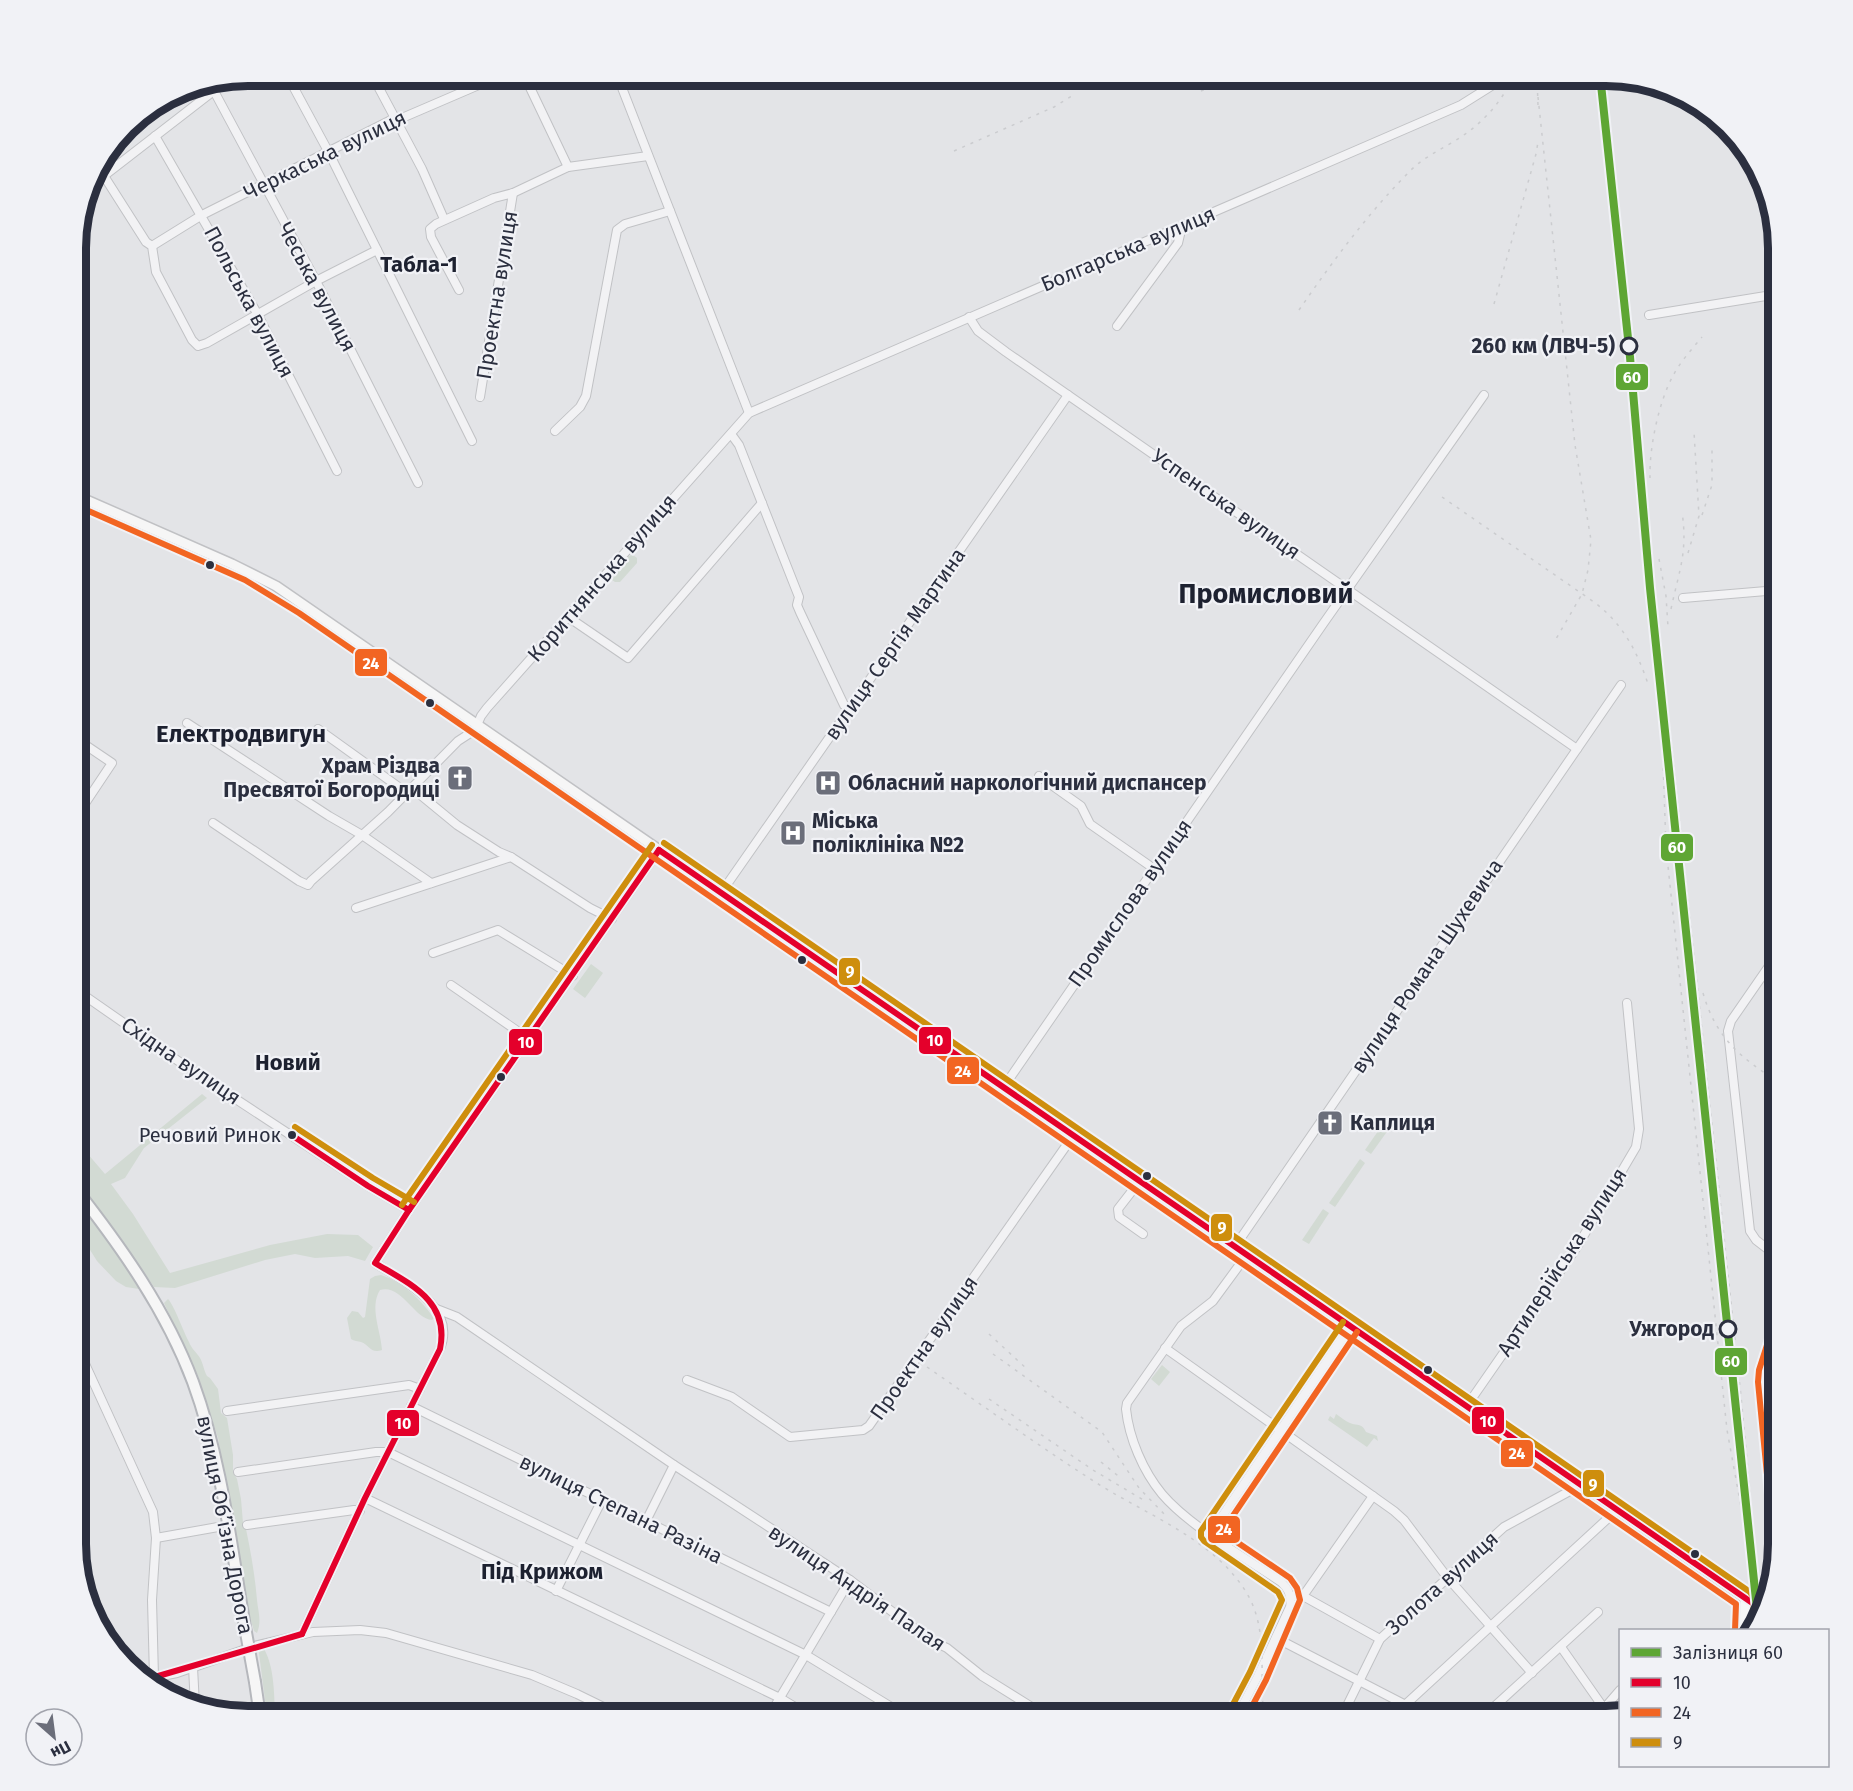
<svg xmlns="http://www.w3.org/2000/svg" width="1853" height="1791" viewBox="0 0 1853 1791" font-family="'Fira Sans',sans-serif">
<style>
.green{fill:#d2dad3}
.lines{fill:none;stroke-linecap:round;stroke-linejoin:round}
.minor-casing{stroke:#c1c2c5;stroke-width:10}
.major-casing{stroke:#c0c1c4;stroke-width:12}
.highway-casing{stroke:#b5b7bc;stroke-width:14}
.minor{stroke:#f2f2f4;stroke-width:8}
.major{stroke:#f6f6f6;stroke-width:9}
.highway{stroke:#f6f6f6;stroke-width:10}
.rail{stroke:#cbcccf;stroke-width:1.5;stroke-dasharray:3 6;stroke-linecap:butt}
.highway-bridge-casing{stroke:#b5b7bc;stroke-width:14;stroke-linecap:butt}
.highway-bridge{stroke:#f6f6f6;stroke-width:10}
.bus-1-casing{stroke:#f1f2f6;stroke-width:10}
.bus-2-casing{stroke:#f1f2f6;stroke-width:10}
.bus-3-casing{stroke:#f1f2f6;stroke-width:10}
.bus-1{stroke:#e4002b;stroke-width:6}
.bus-2{stroke:#f26522;stroke-width:6}
.bus-3{stroke:#ce8e0d;stroke-width:6}
.rail-1-casing{stroke:#f1f2f6;stroke-width:12}
.rail-1{stroke:#5ea634;stroke-width:8}
.stop-dot{fill:#f1f2f6;stroke:#2b2f3f;stroke-width:3}
.bus-dot{fill:#2b2f3f;stroke:#f1f2f6;stroke-width:2}
.labels{text-anchor:middle;dominant-baseline:central;stroke-width:4.5;stroke-linejoin:round;paint-order:stroke}
.bus-label{font-size:20px;fill:#2b2f3f;stroke:#f1f2f6;text-anchor:end}
.street-label{font-size:21px;fill:#2b2f3f;stroke:#f1f2f6}
.stop-label{font-size:21px;font-weight:bold;fill:#2b2f3f;stroke:#f1f2f6;text-anchor:end}
.poi-label{font-size:21px;font-weight:bold;fill:#2b2f3f;stroke:#f1f2f6;text-anchor:start}
.neighbourhood-label{font-size:22px;font-weight:bold;fill:#1d2130;stroke:#f1f2f6}
.quarter-label{font-size:24px;font-weight:bold;fill:#1d2130;stroke:#f1f2f6}
.district-label{font-size:27px;font-weight:bold;fill:#1d2130;stroke:#f1f2f6}
.rim{fill:none;stroke:#2b2f3f;stroke-width:8}
.line-badge{stroke:#f1f2f6;stroke-width:2}
.badge-label{font-size:16px;text-anchor:middle;font-weight:bold;fill:#fff}
</style>
<rect width="100%" height="100%" fill="#e3e4e7"/>
<g class="green">
<path d="M633 555 637 558V563L620 582H615L612 580 611 575 628 556Z"/>
<path d="M591 964 603 973 585 998 573 989Z"/>
<path d="M202 1094 207 1098 144 1148 125 1178 111 1184 133 1214 170 1273 270 1245 327 1234 358 1235 373 1247 365 1261 348 1256 315 1258 295 1254 265 1260 175 1288 154 1287 118 1234 75 1179V1139L105 1174Z"/>
<path d="M1385 1121 1391 1126 1371 1154 1365 1150Z"/>
<path d="M1360 1159 1365 1163 1335 1207 1329 1203Z"/>
<path d="M75 1197 113 1248 139 1289 126 1287 116 1281 97 1261 75 1226Z"/>
<path d="M1323 1209 1329 1213 1309 1244 1302 1240Z"/>
<path d="M381 1275C403 1282 421 1300 434 1318L432 1320C414 1319 402 1284 380 1290 369 1307 381 1331 382 1350 370 1354 370 1345 361 1342 358 1341 354 1341 351 1339L347 1318 352 1311 358 1312 363 1318 365 1317 370 1279 375 1276Z"/>
<path d="M168 1299C174 1305 184 1333 189 1342 191 1348 197 1353 200 1358 203 1363 204 1371 207 1376L210 1378 218 1389 221 1413 227 1418 233 1455V1472L237 1479 241 1499 243 1523 246 1529C251 1553 255 1576 257 1600 258 1611 262 1621 257 1633L254 1631 249 1614 218 1438 198 1376 164 1303Z"/>
<path d="M1162 1365 1170 1372 1159 1386 1151 1379Z"/>
<path d="M1336 1414C1341 1417 1345 1421 1350 1423 1358 1426 1362 1423 1366 1432L1377 1436 1378 1441 1374 1438 1367 1447 1328 1420 1330 1416 1334 1419Z"/>
<path d="M264 1649C274 1666 274 1692 275 1710L277 1716H267L259 1653 260 1650Z"/>
</g>
<g class="lines">
<defs>
<g id="minor">
<path d="M287 75 328 151 472 441"/>
<path d="M372 75 422 169 444 219"/>
<path d="M457 75 466 90"/>
<path d="M524 75 568 167"/>
<path d="M617 75 749 413"/>
<path d="M214 91 316 281 418 483"/>
<path d="M155 136 258 315 337 471"/>
<path d="M97 165 146 242 152 246 156 272 192 340 198 346 207 343 316 281 377 250"/>
<path d="M89 184 105 175 229 79"/>
<path d="M1774 229 1778 264"/>
<path d="M152 246 202 215 395 118H402L502 75"/>
<path d="M459 290 431 237 430 229 436 224 494 198 513 193 568 167 648 156"/>
<path d="M1649 315 1778 294"/>
<path d="M969 317 978 331 1006 352 1577 749"/>
<path d="M1117 326 1178 243 1182 226"/>
<path d="M480 397 513 193"/>
<path d="M555 431 580 407 586 396 617 230 625 224 670 211"/>
<path d="M731 434 739 445 799 597 797 605 800 612 844 705 850 709"/>
<path d="M1683 598 1778 590"/>
<path d="M568 617 628 658 762 503"/>
<path d="M187 723 329 816 362 835 431 883"/>
<path d="M318 729 407 793"/>
<path d="M1039 776 1081 806 1090 824 1153 868"/>
<path d="M412 788 457 825 499 852 511 857"/>
<path d="M75 813 80 811 112 763 75 738"/>
<path d="M213 823 299 881 308 885 311 881 388 812 458 741 475 730 481 716 487 708 749 413 1461 105 1496 83 1500 75"/>
<path d="M721 893 1068 395"/>
<path d="M356 908 511 857 590 908 612 919"/>
<path d="M433 953 498 930 573 976"/>
<path d="M1778 953 1731 1021 1728 1031 1750 1231 1756 1240 1778 1257"/>
<path d="M451 985 529 1039"/>
<path d="M75 989 184 1065 368 1186 409 1210"/>
<path d="M1003 1088 1323 624 1484 395"/>
<path d="M1139 1182 1118 1209 1119 1217 1143 1234"/>
<path d="M1234 1248 1621 685"/>
<path d="M434 1308 457 1317 674 1465 850 1580 930 1640 947 1648 982 1676 1030 1706 1035 1716"/>
<path d="M75 1342 153 1512 156 1538 152 1600 154 1677"/>
<path d="M1165 1348 1394 1511 1404 1520 1447 1577 1532 1673"/>
<path d="M687 1380 732 1397 790 1437 863 1430 869 1426 1073 1136"/>
<path d="M411 1406 831 1612"/>
<path d="M1466 1407 1577 1247 1636 1147 1639 1129 1627 1003"/>
<path d="M227 1411 409 1385 420 1389"/>
<path d="M238 1472 376 1452H388L806 1655 906 1716"/>
<path d="M365 1498 780 1698 810 1716"/>
<path d="M646 1521 674 1465"/>
<path d="M247 1525 354 1510 360 1511"/>
<path d="M1210 1534 1350 1327"/>
<path d="M156 1538 218 1527"/>
<path d="M556 1591 602 1500"/>
<path d="M1291 1596H1303L1380 1639"/>
<path d="M1303 1596 1373 1496"/>
<path d="M302 1634 365 1498 440 1349C457 1306 405 1282 375 1263L409 1210 659 850"/>
<path d="M1276 1638 1427 1716"/>
<path d="M254 1646 313 1632 360 1630 386 1633 532 1675 577 1694 622 1716"/>
<path d="M1561 1647 1603 1707"/>
<path d="M193 1667 195 1706"/>
<path d="M147 1679 177 1673 243 1650"/>
<path d="M1405 1705 1617 1510"/>
<path d="M1270 1707 1288 1716"/>
<path d="M769 1716 850 1580"/>
<path d="M1237 1716 1258 1676 1290 1607C1292 1597 1289 1589 1281 1582 1246 1558 1189 1526 1162 1494 1143 1471 1129 1438 1126 1409L1127 1403 1181 1326 1213 1301 1246 1256"/>
<path d="M1342 1716 1380 1639 1504 1527 1568 1492 1577 1483"/>
<path d="M1484 1716 1598 1612"/>
<path d="M1584 1716 1607 1705 1620 1690"/>
</g>
<g id="major">
<path d="M75 495 232 564 276 586 1764 1611"/>
<path d="M1778 1261 1775 1270 1778 1280"/>
<path d="M1778 1342 1768 1372 1767 1382 1778 1494"/>
<path d="M1744 1630 1745 1599"/>
</g>
<g id="highway">
<path d="M75 1188C122 1248 166 1310 193 1382 222 1461 231 1546 245 1627"/>
<path d="M255 1682 260 1716"/>
</g>
</defs>
<use href="#minor" class="minor-casing"/>
<use href="#major" class="major-casing"/>
<use href="#highway" class="highway-casing"/>
<use href="#minor" class="minor"/>
<use href="#major" class="major"/>
<use href="#highway" class="highway"/>
<g class="rail">
<path d="M1446 75 1452 88"/>
<path d="M1537 75 1538 106"/>
<path d="M1604 75 1632 342 1646 506 1741 1396 1750 1493 1753 1555"/>
<path d="M1201 91 1238 75"/>
<path d="M1538 97 1575 445 1591 540 1588 570 1582 594 1556 639"/>
<path d="M954 151 1054 107 1075 94"/>
<path d="M1494 304 1536 154 1538 142"/>
<path d="M1299 310C1333 261 1368 213 1411 170 1423 158 1438 151 1453 142 1480 126 1501 104 1514 75"/>
<path d="M1650 478C1649 448 1659 400 1674 374 1681 361 1692 349 1702 337"/>
<path d="M1442 497 1594 602C1623 624 1637 651 1648 684"/>
<path d="M1702 515 1712 485V448"/>
<path d="M1688 553 1699 516 1694 432"/>
<path d="M1659 559 1666 596 1668 627"/>
<path d="M1671 609C1679 571 1688 552 1682 512"/>
<path d="M1662 732 1666 847 1727 1430 1756 1589"/>
<path d="M1703 993C1716 1038 1740 1057 1778 1082"/>
<path d="M989 1334 1028 1370"/>
<path d="M993 1354 1102 1432 1139 1488 1166 1516"/>
<path d="M927 1367C982 1405 1036 1444 1092 1480 1145 1515 1219 1540 1250 1599 1268 1635 1259 1678 1264 1716"/>
<path d="M989 1399 1093 1470 1145 1501"/>
<path d="M1101 1462 1122 1479"/>
</g>
<defs>
<path id="highway-bridge" d="M245 1627 255 1682"/>
</defs>
<use href="#highway-bridge" class="highway-bridge-casing"/>
<use href="#highway-bridge" class="highway-bridge"/>
<defs>
<g id="bus-1">
<path d="M659 850 1764 1611"/>
<path d="M290 1134 368 1186 409 1210"/>
<path d="M1778 1342 1768 1372 1767 1382 1778 1494"/>
<path d="M302 1634 365 1498 440 1349C450 1301 410 1284 375 1263L409 1210 659 850"/>
<path d="M148 1679 302 1634"/>
</g>
<g id="bus-2">
<path d="M75 505 245 580 299 613 1736 1604 1735 1630"/>
<path d="M1769 1495 1758 1382 1759 1370 1769 1339"/>
<path d="M1247 1716 1266 1680 1300 1600 1297 1588 1290 1578 1222 1532 1357 1332"/>
</g>
<g id="bus-3">
<path d="M664 843 1750 1592 1754 1598 1753 1626"/>
<path d="M295 1127 373 1178 414 1202"/>
<path d="M402 1205 652 845"/>
<path d="M1229 1712 1250 1672 1282 1600 1278 1592 1204 1541 1201 1537V1531L1343 1322"/>
</g>
</defs>
<use href="#bus-1" class="bus-1-casing"/>
<use href="#bus-2" class="bus-2-casing"/>
<use href="#bus-3" class="bus-3-casing"/>
<use href="#bus-1" class="bus-1"/>
<use href="#bus-2" class="bus-2"/>
<use href="#bus-3" class="bus-3"/>
<defs>
<path id="rail-1" d="M1600 75 1630 357 1650 588 1758 1619"/>
</defs>
<use href="#rail-1" class="rail-1-casing"/>
<use href="#rail-1" class="rail-1"/>
</g>
<defs>
<symbol id="church-square" viewBox="-11 -11 22 22"><rect x="-9" y="-9" width="18" height="18" rx="4" fill="#6b6e7a" stroke="#f1f2f6"/><path d="M-1.2-6h2.4v3.5h3.3v2.4h-3.3V6h-2.4V-.1h-3.3v-2.4h3.3Z" fill="#fff"/></symbol>
<symbol id="hospital-square" viewBox="-11 -11 22 22"><rect x="-9" y="-9" width="18" height="18" rx="4" fill="#6b6e7a" stroke="#f1f2f6"/><path d="M-5-5h3v3.5h4V-5h3V5h-3V1.5h-4V5h-3Z" fill="#fff"/></symbol>
</defs>
<g fill-rule="evenodd">
<use href="#church-square" x="445" y="763" width="30" height="30"/>
<use href="#hospital-square" x="813" y="768" width="30" height="30"/>
<use href="#hospital-square" x="778" y="818" width="30" height="30"/>
<use href="#church-square" x="1315" y="1108" width="30" height="30"/>
</g>
<g class="stop-dot">
<circle cx="1629" cy="346" r="8"/>
<circle cx="1728" cy="1329" r="8"/>
</g>
<g class="bus-dot">
<circle cx="210" cy="565" r="5"/>
<circle cx="430" cy="703" r="5"/>
<circle cx="802" cy="960" r="5"/>
<circle cx="501" cy="1077" r="5"/>
<circle cx="292" cy="1135" r="5"/>
<circle cx="1147" cy="1176" r="5"/>
<circle cx="1428" cy="1370" r="5"/>
<circle cx="1695" cy="1554" r="5"/>
</g>
<g class="labels">
<g class="bus-label">
<text x="281" y="1135">Речовий Ринок</text>
</g>
<g class="street-label">
<text transform="translate(325 155) rotate(-26)">Черкаська вулиця</text>
<text transform="translate(1128 249) rotate(-23)">Болгарська вулиця</text>
<text transform="translate(317 287) rotate(62)">Чеська вулиця</text>
<text transform="translate(497 295) rotate(-81)">Проектна вулиця</text>
<text transform="translate(249 302) rotate(62)">Польська вулиця</text>
<text transform="translate(1226 504) rotate(35)">Успенська вулиця</text>
<text transform="translate(602 578) rotate(-49)">Коритнянська вулиця</text>
<text transform="translate(895 644) rotate(-55)">вулиця Сергія Мартина</text>
<text transform="translate(1130 903) rotate(-55)">Промислова вулиця</text>
<text transform="translate(1427 966) rotate(-56)">вулиця Романа Шухевича</text>
<text transform="translate(181 1061) rotate(34)">Східна вулиця</text>
<text transform="translate(1562 1262) rotate(-57)">Артилерійська вулиця</text>
<text transform="translate(924 1348) rotate(-55)">Проектна вулиця</text>
<text transform="translate(621 1509) rotate(26)">вулиця Степана Разіна</text>
<text transform="translate(225 1525) rotate(79)">вулиця Обʼїзна Дорога</text>
<text transform="translate(1442 1583) rotate(-42)">Золота вулиця</text>
<text transform="translate(857 1588) rotate(34)">вулиця Андрія Палая</text>
</g>
<g class="stop-label">
<text x="1615" y="346">260 км (ЛВЧ-5)</text>
<text x="1714" y="1329">Ужгород</text>
</g>
<g class="poi-label">
<text x="440" y="766" text-anchor="end">Храм Різдва<tspan x="440" dy="24">Пресвятої Богородиці</tspan></text>
<text x="848" y="783">Обласний наркологічний диспансер</text>
<text x="812" y="821">Міська<tspan x="812" dy="24">поліклініка №2</tspan></text>
<text x="1350" y="1123">Каплиця</text>
</g>
<g class="neighbourhood-label">
<text x="419" y="264">Табла-1</text>
<text x="288" y="1062">Новий</text>
<text x="542" y="1571">Під Крижом</text>
</g>
<g class="quarter-label">
<text x="241" y="734">Електродвигун</text>
</g>
<g class="district-label">
<text x="1266" y="594">Промисловий</text>
</g>
</g>
<path d="M0 0H1853V1791H0ZM248 86H1606A162 162 0 0 1 1768 248V1544A162 162 0 0 1 1606 1706H248A162 162 0 0 1 86 1544V248A162 162 0 0 1 248 86Z" fill="#f1f2f6" fill-rule="evenodd"/>
<path class="rim" d="M248 86H1606A162 162 0 0 1 1768 248V1544A162 162 0 0 1 1606 1706H248A162 162 0 0 1 86 1544V248A162 162 0 0 1 248 86Z"/>
<g class="line-badge">
<rect x="1615" y="363" width="34" height="28" rx="6" fill="#5ea634"/>
<rect x="354" y="648" width="34" height="29" rx="6" fill="#f26522"/>
<rect x="1660" y="833" width="34" height="29" rx="6" fill="#5ea634"/>
<rect x="838" y="957" width="23" height="29" rx="6" fill="#ce8e0d"/>
<rect x="918" y="1026" width="34" height="29" rx="6" fill="#e4002b"/>
<rect x="508" y="1028" width="35" height="28" rx="6" fill="#e4002b"/>
<rect x="946" y="1056" width="34" height="29" rx="6" fill="#f26522"/>
<rect x="1210" y="1213" width="23" height="29" rx="6" fill="#ce8e0d"/>
<rect x="1714" y="1347" width="34" height="29" rx="6" fill="#5ea634"/>
<rect x="1471" y="1406" width="34" height="29" rx="6" fill="#e4002b"/>
<rect x="386" y="1409" width="34" height="28" rx="6" fill="#e4002b"/>
<rect x="1500" y="1439" width="34" height="29" rx="6" fill="#f26522"/>
<rect x="1582" y="1469" width="23" height="29" rx="6" fill="#ce8e0d"/>
<rect x="1207" y="1515" width="34" height="29" rx="6" fill="#f26522"/>
</g>
<g class="badge-label">
<text x="1632" y="383">60</text>
<text x="371" y="669">24</text>
<text x="1677" y="853">60</text>
<text x="850" y="977">9</text>
<text x="935" y="1046">10</text>
<text x="526" y="1048">10</text>
<text x="963" y="1077">24</text>
<text x="1222" y="1233">9</text>
<text x="1731" y="1367">60</text>
<text x="1488" y="1427">10</text>
<text x="403" y="1429">10</text>
<text x="1517" y="1459">24</text>
<text x="1593" y="1490">9</text>
<text x="1224" y="1535">24</text>
</g>
<rect x="1619" y="1629" width="210" height="138" fill="#f1f2f6" stroke="#a2a4ad" stroke-width="1.5"/>
<rect x="1631" y="1648" width="30" height="9" fill="#5ea634" stroke="#a2a4ad" stroke-width="1.5"/>
<text x="1673" y="1659" font-size="18" fill="#2b2f3f">Залізниця 60</text>
<rect x="1631" y="1678" width="30" height="9" fill="#e4002b" stroke="#a2a4ad" stroke-width="1.5"/>
<text x="1673" y="1689" font-size="18" fill="#2b2f3f">10</text>
<rect x="1631" y="1708" width="30" height="9" fill="#f26522" stroke="#a2a4ad" stroke-width="1.5"/>
<text x="1673" y="1719" font-size="18" fill="#2b2f3f">24</text>
<rect x="1631" y="1738" width="30" height="9" fill="#ce8e0d" stroke="#a2a4ad" stroke-width="1.5"/>
<text x="1673" y="1749" font-size="18" fill="#2b2f3f">9</text>
<g transform="translate(54 1737) rotate(152)"><circle r="28" fill="#f1f2f6" stroke="#a2a4ad" stroke-width="1.5"/>
<path d="M0-4.5L10 22L0 15L-10 22Z" fill="#6b6e7a"/>
<text y="-9" font-size="16" font-weight="bold" text-anchor="middle" fill="#2b2f3f">Пн</text>
</g>
</svg>
